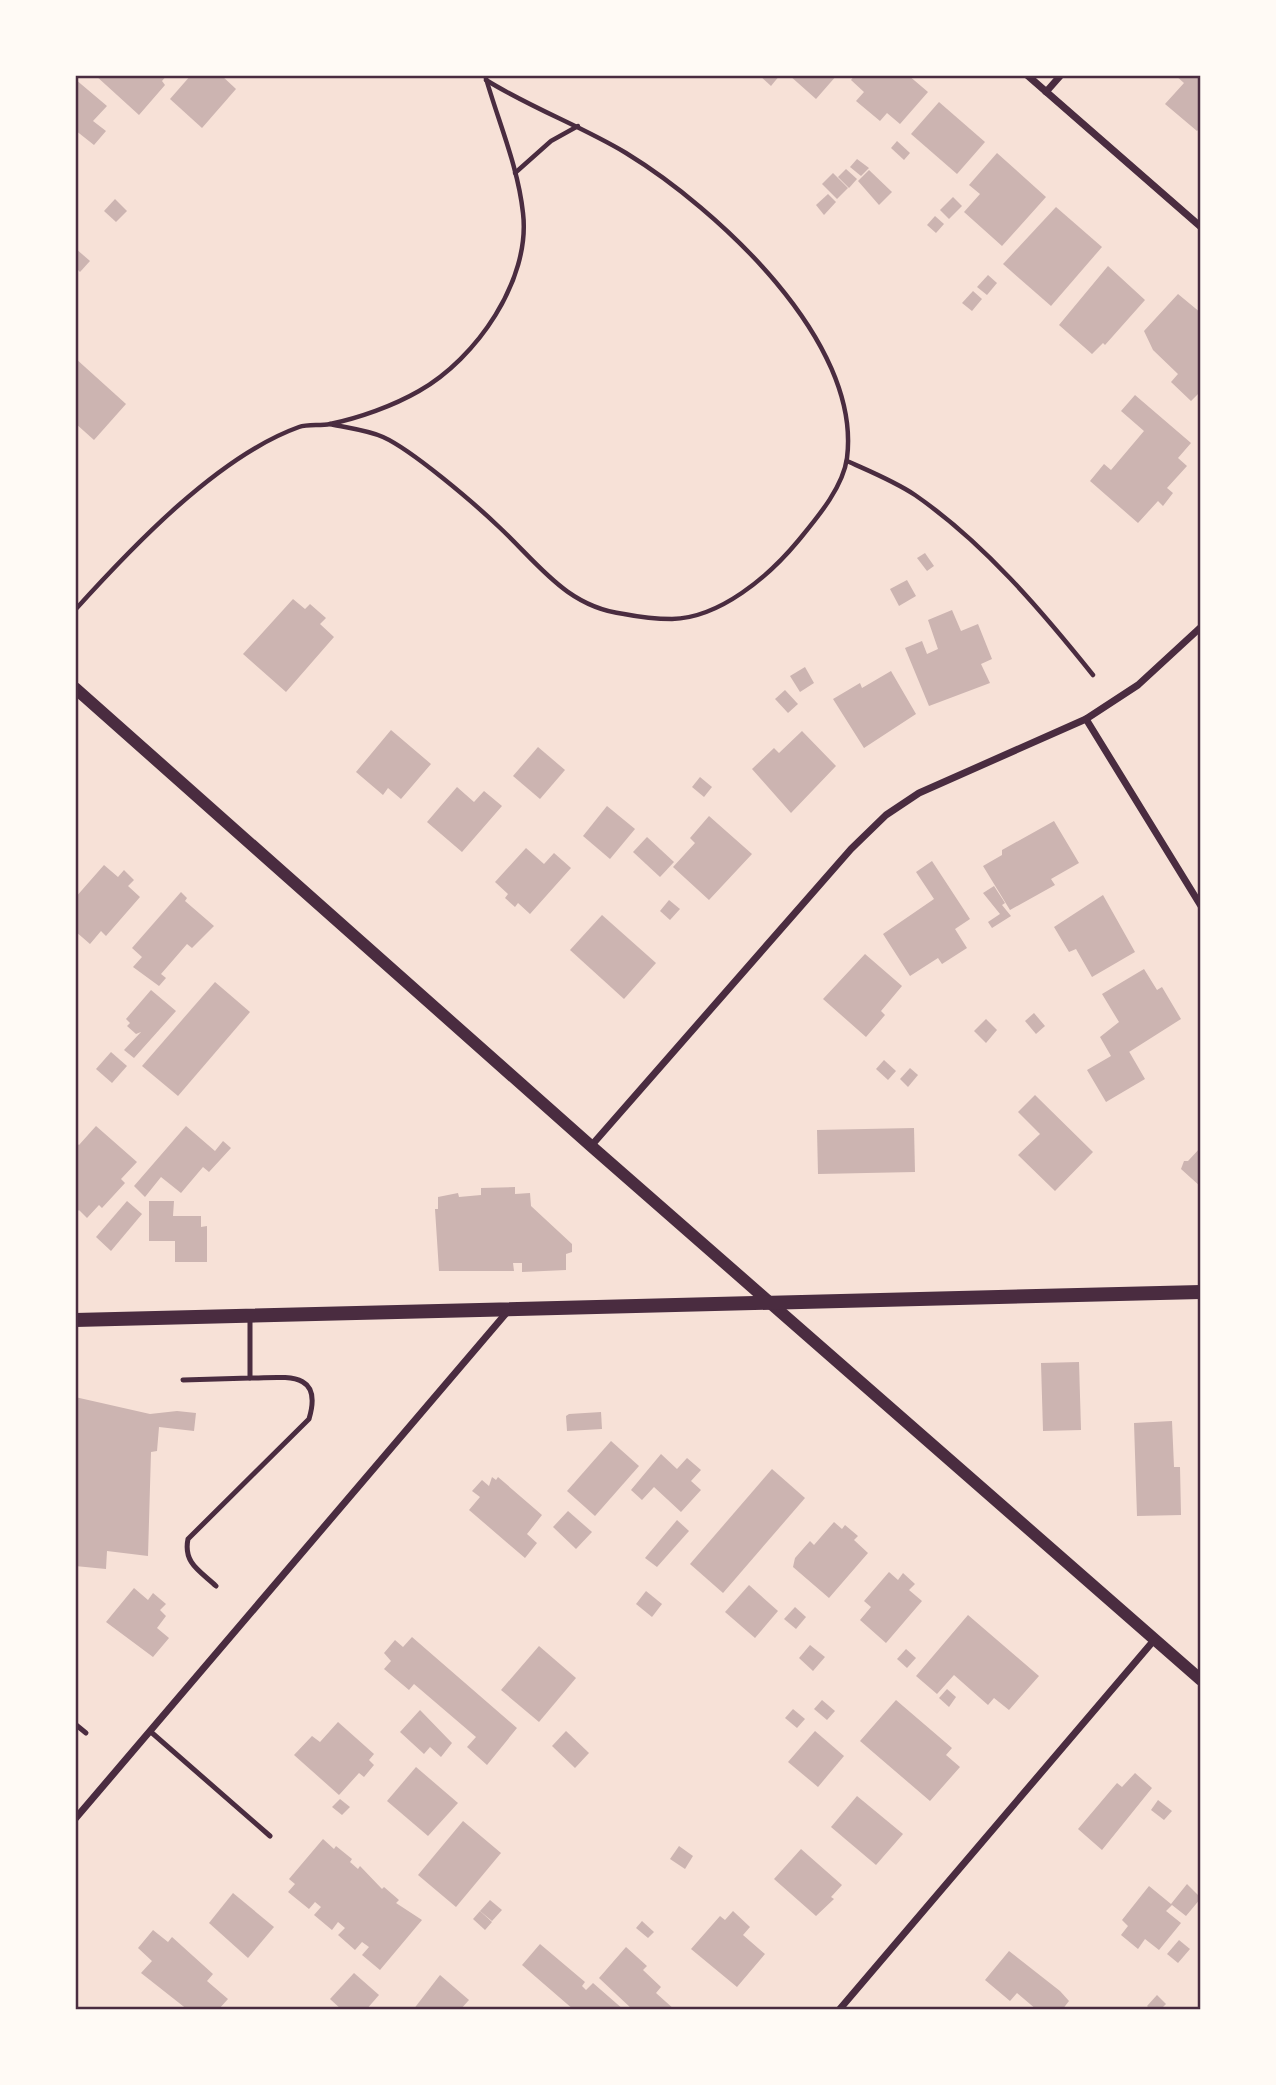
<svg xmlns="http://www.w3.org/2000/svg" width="1276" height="2085" viewBox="0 0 1276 2085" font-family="'Space Grotesk',sans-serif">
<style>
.building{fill:#ccb4b1}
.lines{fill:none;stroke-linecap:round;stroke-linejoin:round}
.path{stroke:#4a2c40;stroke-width:4.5}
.service{stroke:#4a2c40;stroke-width:5}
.minor{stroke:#4a2c40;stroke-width:7}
.tertiary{stroke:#4a2c40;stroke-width:12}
.secondary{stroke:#4a2c40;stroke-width:14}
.neatline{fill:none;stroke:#4a2c40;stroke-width:2.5}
</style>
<rect width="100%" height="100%" fill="#f7e1d7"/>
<g class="building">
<path d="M95 75H167L162 81 165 85 139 115Z"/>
<path d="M191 75H221L236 89 202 128 170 99Z"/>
<path d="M759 75H780L771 86Z"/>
<path d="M789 75H837L816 99Z"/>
<path d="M855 75H908L928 92 900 124 887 113 880 121 856 101 864 92 851 80Z"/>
<path d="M1175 75H1201V127L1197 131 1165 104 1184 83Z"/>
<path d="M75 79 107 106 93 121 106 131 94 145 75 130Z"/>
<path d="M939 102 985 142 957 174 911 134Z"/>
<path d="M897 141 910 153 904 160 891 148Z"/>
<path d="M997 153 1046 197 1002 246 964 212 980 194 969 185Z"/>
<path d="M857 159 869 168 861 176 850 167Z"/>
<path d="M846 169 857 179 849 188 838 177Z"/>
<path d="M869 170 892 192 879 205 858 181Z"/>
<path d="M833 173 848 188 837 199 822 184Z"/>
<path d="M828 194 836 202 824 215 816 205Z"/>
<path d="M953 197 962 206 949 219 940 210Z"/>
<path d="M115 199 127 211 116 222 104 211Z"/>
<path d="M1056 207 1102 247 1051 306 1003 264Z"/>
<path d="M935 216 944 224 936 233 927 225Z"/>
<path d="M75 248 90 261 80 272 75 267Z"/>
<path d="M1108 266 1145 300 1105 345 1103 343 1092 354 1059 325Z"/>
<path d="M988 275 997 283 987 295 977 287Z"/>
<path d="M973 291 982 299 972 311 962 303Z"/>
<path d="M1178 294 1201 313V391L1191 401 1171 382 1178 374 1153 350 1144 331Z"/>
<path d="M75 358 126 404 94 440 75 423Z"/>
<path d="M1135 395 1191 443 1178 458 1187 466 1167 488 1173 493 1163 506 1158 501 1138 523 1090 481 1104 464 1111 470 1144 431 1121 411Z"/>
<path d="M925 553 934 566 927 571 917 558Z"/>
<path d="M907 580 916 596 899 606 890 589Z"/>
<path d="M293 599 305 609 310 604 326 618 320 624 334 637 286 692 243 654Z"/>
<path d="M952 610 961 631 978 624 992 659 981 664 990 683 929 706 905 648 922 641 927 654 938 649 928 620Z"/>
<path d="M805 667 814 683 800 692 790 676Z"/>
<path d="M891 671 916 714 864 748 833 699 860 683 862 688Z"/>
<path d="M785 690 798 704 788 713 775 699Z"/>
<path d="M391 730 431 764 401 799 388 788 383 795 356 772Z"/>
<path d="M802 731 836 766 791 813 752 769 774 748 779 753Z"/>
<path d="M538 747 565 770 540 799 513 776Z"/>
<path d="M700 777 712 787 704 797 692 787Z"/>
<path d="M457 787 474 802 484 791 502 806 462 852 427 822Z"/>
<path d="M607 806 635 829 610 859 583 836Z"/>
<path d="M709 816 752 854 709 900 673 867 695 843 690 838Z"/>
<path d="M1054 821 1079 863 1051 879 1055 885 1010 910 983 866 1002 855V850Z"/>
<path d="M647 837 674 862 660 877 633 852Z"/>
<path d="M526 848 544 864 554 853 571 868 530 914 518 903 515 907 505 898 508 894 495 882Z"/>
<path d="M932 861 970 919 955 929 967 948 942 964 938 958 910 976 883 934 934 899 916 872Z"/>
<path d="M104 865 118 877 124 870 134 880 128 886 140 897 106 936 101 931 90 944 75 931V898Z"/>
<path d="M994 886 1005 903 1002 905 1011 916 992 928 988 922 1000 914 983 893Z"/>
<path d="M181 892 187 898 185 901 214 926 192 948 187 944 161 974 166 978 159 986 133 967 142 957 132 948Z"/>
<path d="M1103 895 1135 952 1092 977 1076 949 1069 952 1054 927Z"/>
<path d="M669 900 680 909 670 920 660 911Z"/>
<path d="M602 915 656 963 624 999 570 950Z"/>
<path d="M865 954 902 986 881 1011 885 1015 866 1037 823 999Z"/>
<path d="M1144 969 1157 990 1162 987 1181 1019 1129 1052 1127 1048 1145 1079 1106 1102 1087 1070 1111 1056 1100 1037 1119 1022 1102 994Z"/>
<path d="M215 982 250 1012 178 1096 142 1066Z"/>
<path d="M151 990 176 1011 134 1058 124 1050 141 1032 136 1034 127 1026 130 1023 126 1019Z"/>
<path d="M1034 1013 1045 1026 1036 1034 1025 1021Z"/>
<path d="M986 1019 997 1030 986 1043 974 1031Z"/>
<path d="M111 1052 127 1066 112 1083 96 1069Z"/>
<path d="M884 1060 896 1071 888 1080 876 1069Z"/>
<path d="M910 1068 918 1075 908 1087 900 1079Z"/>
<path d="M1035 1095 1093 1152 1055 1191 1018 1155 1040 1134 1018 1112Z"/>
<path d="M96 1126 137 1162 121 1179 125 1183 102 1208 99 1205 87 1218 79 1210 75 1214V1142L79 1145Z"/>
<path d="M186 1126 215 1151 223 1141 231 1148 209 1172 203 1167 181 1193 161 1177 145 1197 134 1186Z"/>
<path d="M914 1128 915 1172 818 1174 817 1130Z"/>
<path d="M1201 1147V1187L1181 1169 1184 1161H1188Z"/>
<path d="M515 1187V1194L530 1193 531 1206 572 1244V1252L566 1254V1270L522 1272V1263H513L514 1271H439L435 1209H438V1197L458 1193 459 1197 481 1195V1188Z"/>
<path d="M127 1201 142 1214 111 1251 96 1237Z"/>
<path d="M149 1201H174L173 1216H201V1227L207 1226V1262H175V1241H149Z"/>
<path d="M1079 1362 1081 1430 1043 1431 1041 1363Z"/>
<path d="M75 1397 150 1414 177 1411 196 1413 194 1431 159 1427 157 1451 151 1452 148 1556 107 1551 106 1569 75 1566Z"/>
<path d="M601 1412 602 1429 567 1431 566 1416 569 1414Z"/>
<path d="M1172 1421 1174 1467H1180L1181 1515 1137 1516 1134 1423Z"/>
<path d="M611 1441 639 1466 595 1516 567 1491Z"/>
<path d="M661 1454 677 1469 687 1458 701 1470 691 1481 701 1490 681 1512 654 1487 642 1500 631 1490Z"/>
<path d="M772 1469 805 1498 723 1593 690 1564Z"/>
<path d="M492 1477 496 1480 498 1477 542 1515 527 1534 537 1543 525 1558 469 1510 480 1497 472 1491 482 1480 489 1486Z"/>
<path d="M568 1511 592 1532 576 1549 553 1527Z"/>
<path d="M677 1520 689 1531 657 1567 645 1558Z"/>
<path d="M834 1522 842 1529 845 1525 858 1536 854 1540 868 1553 829 1598 793 1567 795 1558 810 1541 814 1545Z"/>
<path d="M889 1572 898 1580 903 1573 915 1584 909 1590 922 1601 886 1643 860 1620 871 1607 864 1601Z"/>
<path d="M749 1585 778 1611 755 1638 725 1612Z"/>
<path d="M134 1588 148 1600 153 1593 166 1604 160 1610 166 1616 157 1628 169 1638 153 1657 106 1622Z"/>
<path d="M646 1591 662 1604 652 1617 636 1604Z"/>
<path d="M795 1607 806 1617 796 1629 784 1619Z"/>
<path d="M968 1615 1039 1676 1009 1710 994 1698 988 1705 954 1675 937 1694 916 1676Z"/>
<path d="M412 1637 517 1728 487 1765 467 1747 476 1737 414 1684 409 1690 384 1669 391 1661 384 1653 395 1640 403 1647Z"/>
<path d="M810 1645 825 1657 813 1671 799 1658Z"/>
<path d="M539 1646 576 1678 539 1722 501 1690Z"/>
<path d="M906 1649 916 1658 907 1668 897 1659Z"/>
<path d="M947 1689 956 1697 949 1707 939 1698Z"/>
<path d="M822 1700 835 1711 827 1720 814 1709Z"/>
<path d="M896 1700 952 1748 946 1755 960 1767 930 1801 860 1741Z"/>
<path d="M793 1709 805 1719 797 1728 785 1718Z"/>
<path d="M420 1710 452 1743 441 1757 430 1747 424 1754 400 1732Z"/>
<path d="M338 1722 374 1754 369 1760 374 1765 364 1777 359 1773 339 1795 294 1755 312 1736 320 1742Z"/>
<path d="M566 1731 589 1753 575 1768 552 1746Z"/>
<path d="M815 1731 844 1756 818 1787 788 1762Z"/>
<path d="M416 1767 458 1803 428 1836 387 1801Z"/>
<path d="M1135 1773 1152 1788 1102 1850 1078 1829 1117 1783 1122 1787Z"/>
<path d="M857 1796 903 1834 876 1865 831 1827Z"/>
<path d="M340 1799 350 1807 342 1815 332 1807Z"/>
<path d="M1158 1800 1172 1811 1164 1820 1151 1810Z"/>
<path d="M463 1821 501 1853 456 1907 418 1875Z"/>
<path d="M323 1839 334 1849 336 1846 352 1859 350 1862 358 1869 360 1866 382 1889 384 1887 399 1900 396 1903 422 1920 380 1970 362 1955 369 1947 362 1942 355 1950 338 1935 345 1928 338 1922 332 1930 314 1915 321 1907 315 1902 309 1909 288 1892 295 1884 289 1879Z"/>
<path d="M679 1846 693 1856 685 1869 670 1859Z"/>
<path d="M801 1849 842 1885 831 1897 834 1899 816 1916 774 1879Z"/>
<path d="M1187 1884 1201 1898 1186 1916 1172 1905 1166 1911 1181 1923 1159 1950 1145 1939 1138 1949 1121 1935 1128 1926 1122 1920 1149 1886 1171 1904Z"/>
<path d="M233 1893 274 1927 248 1958 209 1923Z"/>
<path d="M490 1900 502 1910 492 1921 480 1911Z"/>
<path d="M480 1911 492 1922 485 1930 473 1919Z"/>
<path d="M733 1911 750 1927 743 1935 765 1954 737 1987 691 1949 720 1916 725 1920Z"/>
<path d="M642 1921 654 1932 648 1938 636 1928Z"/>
<path d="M153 1930 168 1942 172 1937 213 1974 207 1981 228 1999 218 2010H188L141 1973 152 1961 138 1948Z"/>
<path d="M1179 1940 1190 1949 1178 1963 1167 1954Z"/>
<path d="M540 1944 585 1982 582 1986 586 1990 593 1983 624 2010H574L522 1965Z"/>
<path d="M626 1947 647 1966 643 1970 661 1987 656 1993 675 2010H633L599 1978Z"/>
<path d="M1009 1951 1060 1991 1069 2001 1062 2010 1046 2007 1037 2010 1017 1993 1010 2001 985 1980Z"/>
<path d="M354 1973 379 1995 366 2010H342L330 1999Z"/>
<path d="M440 1975 469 2000 460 2010H413Z"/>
<path d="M1157 1995 1166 2004 1160 2010H1151L1147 2006Z"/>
</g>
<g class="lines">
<g class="path">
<path d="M515 173 551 141 578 126"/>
<path d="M330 424C347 428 367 430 383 437 412 450 474 503 498 526 538 563 566 607 624 614 639 617 656 619 672 619 720 618 769 576 798 541 816 519 843 488 847 458 862 341 716 208 626 153 581 126 531 108 486 80"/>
<path d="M847 461C869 471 894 481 915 495 983 542 1041 610 1093 675"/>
<path d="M75 610C132 547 218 456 299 427 308 424 320 426 330 424 359 418 393 406 419 391 476 359 531 280 523 213 518 166 498 121 485 75"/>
</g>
<g class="service">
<path d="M183 1380 250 1378V1316"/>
<path d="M216 1586C200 1571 183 1563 188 1539L309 1419C324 1369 284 1378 250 1378"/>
<path d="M75 1724 86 1733"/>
<path d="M151 1732 270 1836"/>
</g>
<g class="minor">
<path d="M1027 75 1201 227"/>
<path d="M1046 92 1061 75"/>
<path d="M1086 719 1201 906"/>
<path d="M591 1146 851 849 886 815 919 793 1086 719 1138 685 1201 627"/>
<path d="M75 1819 508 1311"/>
<path d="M839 2010 1155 1639"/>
</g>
<path class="tertiary" d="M75 688 591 1146 1201 1680"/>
<path class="secondary" d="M75 1320 1201 1292"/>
</g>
<rect width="1276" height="2085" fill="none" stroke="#fffaf5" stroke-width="154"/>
<rect x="77" y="77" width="1122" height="1931" class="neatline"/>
</svg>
